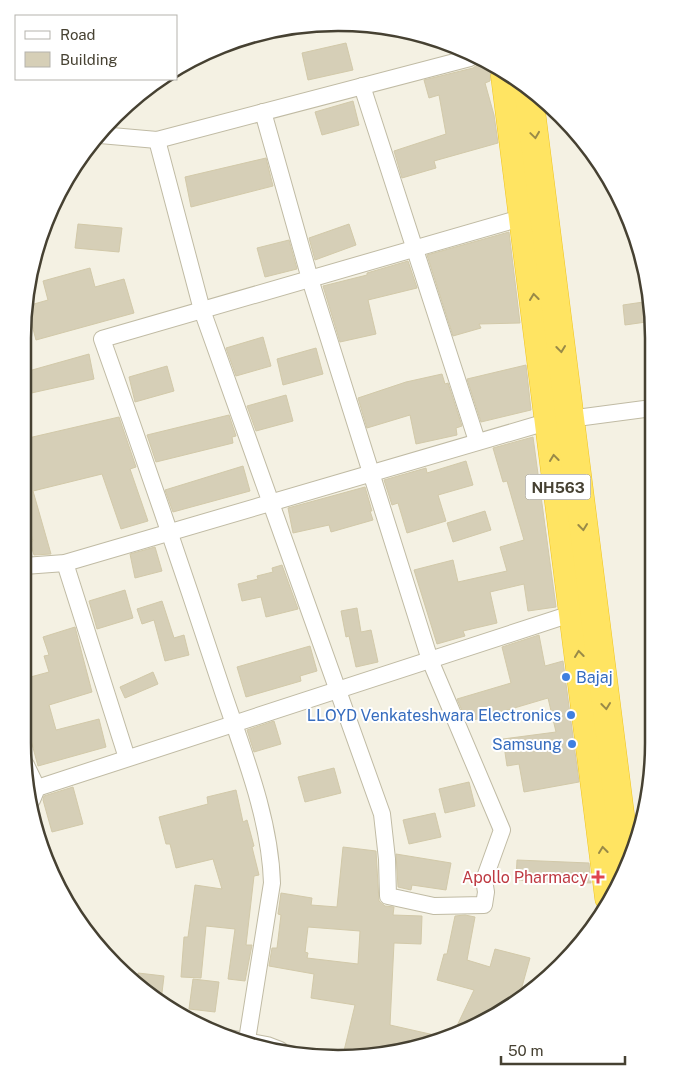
<svg xmlns="http://www.w3.org/2000/svg" width="676" height="1081" viewBox="0 0 676 1081" font-family="'Public Sans',sans-serif">
<style>
.building{fill:#d6cfb7;stroke:#d2c9a9;fill-rule:evenodd}
.lines{fill:none;stroke-linecap:round;stroke-linejoin:round}
.street-casing{stroke:#c0bba4;stroke-width:18}
.highway-casing{stroke:#efc421;stroke-width:29}
.street{stroke:#fff;stroke-width:16}
.highway{stroke:#ffe462;stroke-width:28}
.oneway{stroke:#998a48}
.shop-dot{fill:#3f7fe0;stroke:#fff;stroke-width:2}
.health-dot{fill:#e0444e;stroke:#fff;stroke-width:2}
.labels{text-anchor:middle;dominant-baseline:central;stroke-width:4;stroke-linejoin:round;paint-order:stroke}
.shield{fill:#fff;stroke:#7e7a70;stroke-width:1}
.shield-label{font-size:15px;font-weight:bold;fill:#464132}
.shop-label{font-size:16px;fill:#366cbe;stroke:#fff;text-anchor:end}
.health-label{font-size:16px;fill:#be3a42;stroke:#fff;text-anchor:end}
.rim{fill:none;stroke:#464132;stroke-width:2.5}
</style>
<rect width="100%" height="100%" fill="#f4f1e3"/>
<g class="building">
<path d="M346 43 353 70 308 80 302 53Z"/>
<path d="M480 63 491 69 490 81 485 83 494 115 498 143 434 161 436 168 402 178 394 151 446 134 439 95 429 98 424 80 473 68Z"/>
<path d="M353 101 359 125 322 135 315 112Z"/>
<path d="M266 158 273 186 191 207 185 177Z"/>
<path d="M78 224 122 228 119 252 75 248Z"/>
<path d="M349 224 356 245 315 260 309 238Z"/>
<path d="M509 232 520 323 479 324 481 328 453 336 427 255Z"/>
<path d="M289 240 297 269 265 277 257 248Z"/>
<path d="M408 261 417 288 368 300 376 334 340 342 323 286 367 275V273Z"/>
<path d="M90 268 95 287 124 279 134 313 36 340 27 306 48 300 43 281Z"/>
<path d="M650 301 653 321 625 325 623 305Z"/>
<path d="M263 337 271 366 236 376 226 348Z"/>
<path d="M316 348 323 374 283 385 277 359Z"/>
<path d="M89 354 94 379 27 394 25 372Z"/>
<path d="M526 365 531 410 481 422 467 379Z"/>
<path d="M167 366 174 391 135 402 129 377Z"/>
<path d="M442 374 445 384 448 383 462 426 456 428 457 435 416 444 410 415 367 428 358 398 406 382Z"/>
<path d="M286 395 293 421 256 431 247 406Z"/>
<path d="M229 415 236 436 232 437 233 443 156 462 147 435Z"/>
<path d="M119 417 136 467 130 469 148 521 121 529 102 474 33 491 51 554 34 555 30 542 33 541 24 511V439Z"/>
<path d="M533 437 556 607 528 611 524 584 490 592 497 623 463 631 465 636 437 644 414 570 453 560 458 582 507 571 500 547 524 540 507 481 503 482 493 448Z"/>
<path d="M466 461 473 485 438 495 446 521 407 533 398 503 392 505 384 480 426 468 427 473Z"/>
<path d="M243 466 250 491 173 512 165 490Z"/>
<path d="M365 487 372 511H370L373 520 331 532 329 525 293 533 288 508Z"/>
<path d="M485 511 491 530 453 542 447 523Z"/>
<path d="M155 547 162 571 135 578 130 554Z"/>
<path d="M282 565 298 609 266 617 261 597 242 601 238 584 258 579 257 576 273 572 272 568Z"/>
<path d="M125 590 133 618 97 629 89 601Z"/>
<path d="M162 601 174 638 184 635 189 655 165 661 154 620 142 624 137 609Z"/>
<path d="M357 608 361 632 371 630 378 662 356 667 349 636 346 637 341 611Z"/>
<path d="M75 627 92 692 49 705 56 730 99 719 106 747 38 766 23 711V679L49 672 44 656 49 655 43 637Z"/>
<path d="M539 635 545 666 563 661 579 782 524 792 519 764 507 766 503 739 556 732 548 698 467 722 457 699 511 683 502 647Z"/>
<path d="M310 646 317 671 300 676 301 681 246 697 237 667Z"/>
<path d="M153 672 158 684 125 698 120 687Z"/>
<path d="M274 721 281 744 254 752 247 730Z"/>
<path d="M334 768 341 793 305 802 298 777Z"/>
<path d="M469 782 475 806 445 813 439 789Z"/>
<path d="M73 787 83 824 52 832 43 800 44 796Z"/>
<path d="M236 790 243 822 247 820 254 846 252 847 259 875 254 876 246 945H252L245 981 228 979 235 929 206 926 201 978 181 977 184 937H188L195 885 222 889 213 859 176 868 170 844H166L159 817 208 804 207 797Z"/>
<path d="M435 813 441 837 409 844 403 820Z"/>
<path d="M343 847 376 851 379 901 385 906 394 907 393 915 422 916 421 944 394 943 390 1025 443 1037 420 1048 343 1055 355 1005 311 998 314 974 269 966 272 948H277L281 915 278 914 281 893 312 898 311 905 337 907ZM308 927 360 931 358 964 307 958 308 953 305 952Z"/>
<path d="M396 854 451 863 446 890 412 885 411 890 398 887Z"/>
<path d="M517 860 589 863 591 883 516 880Z"/>
<path d="M465 915 475 917 467 960 490 967 495 949 530 958 518 1001 454 1032 474 990 437 980 444 954H447L455 916Z"/>
<path d="M138 973 164 976 161 1001 146 993 136 983Z"/>
<path d="M193 979 219 982 215 1012 189 1009Z"/>
</g>
<g class="lines">
<defs>
<g id="street">
<path d="M362 86 477 441"/>
<path d="M100 135 157 140 470 58"/>
<path d="M157 140 202 310 382 814 387 859 388 896 434 906 484 905 486 892 484 880 502 830 430 660 310 279 263 112"/>
<path d="M569 419 652 408"/>
<path d="M65 563 127 758"/>
<path d="M24 566 65 563 550 421"/>
<path d="M26 765 37 788"/>
<path d="M32 800 37 788 574 613"/>
<path d="M229 1038 267 1045 280 1050"/>
<path d="M247 1040 272 883C270 815 241 747 220 683 182 568 143 454 102 339L524 217"/>
</g>
<g id="highway">
<path d="M505 76 609 898"/>
<path d="M528 87 627 869"/>
</g>
</defs>
<use href="#street" class="street-casing"/>
<use href="#highway" class="highway-casing"/>
<use href="#street" class="street"/>
<use href="#highway" class="highway"/>
</g>
<defs><path id="oneway-chevron" d="M-2-3.5L2.5 0L-2 3.5" fill="none" stroke-width="1.6" stroke-linecap="round" stroke-linejoin="round" transform="scale(1.25)"/></defs>
<g class="oneway">
<use href="#oneway-chevron" transform="translate(535 135) rotate(82)"/>
<use href="#oneway-chevron" transform="translate(534 297) rotate(-97)"/>
<use href="#oneway-chevron" transform="translate(561 349) rotate(83)"/>
<use href="#oneway-chevron" transform="translate(554 458) rotate(-97)"/>
<use href="#oneway-chevron" transform="translate(583 527) rotate(83)"/>
<use href="#oneway-chevron" transform="translate(579 654) rotate(-97)"/>
<use href="#oneway-chevron" transform="translate(606 706) rotate(83)"/>
<use href="#oneway-chevron" transform="translate(603 850) rotate(-97)"/>
</g>
<g class="shop-dot">
<circle cx="566" cy="677" r="5"/>
<circle cx="571" cy="715" r="5"/>
<circle cx="572" cy="744" r="5"/>
</g>
<path class="health-dot" d="M595.5 869.5h5v5h5v5h-5v5h-5v-5h-5v-5h5z"/>
<g class="labels">
<rect class="shield" x="525.5" y="474.5" width="65" height="25" rx="4"/>
<g class="shield-label">
<text x="558" y="487">NH563</text>
</g>
<g class="shop-label">
<text x="576" y="677" text-anchor="start">Bajaj</text>
<text x="561" y="715">LLOYD Venkateshwara Electronics</text>
<text x="562" y="744">Samsung</text>
</g>
<g class="health-label">
<text x="588" y="877">Apollo Pharmacy</text>
</g>
</g>
<path d="M0 0H676V1081H0ZM338 31H338A307 307 0 0 1 645 338V743A307 307 0 0 1 338 1050H338A307 307 0 0 1 31 743V338A307 307 0 0 1 338 31Z" fill="#fff" fill-rule="evenodd"/>
<path class="rim" d="M338 31H338A307 307 0 0 1 645 338V743A307 307 0 0 1 338 1050H338A307 307 0 0 1 31 743V338A307 307 0 0 1 338 31Z"/>
<rect x="15" y="15" width="162" height="65" fill="#ffffff" stroke="#b5b3ad"/>
<rect x="25" y="31" width="25" height="8" fill="#ffffff" stroke="#b5b3ad"/>
<text x="60" y="40" font-size="15" fill="#464132">Road</text>
<rect x="25" y="52" width="25" height="15" fill="#d6cfb7" stroke="#b5b3ad"/>
<text x="60" y="65" font-size="15" fill="#464132">Building</text>
<path d="M501 1056v8h124v-8" fill="none" stroke="#464132" stroke-width="2.5"/>
<text x="508" y="1056" font-size="15" fill="#464132" stroke="#ffffff" stroke-width="4" paint-order="stroke">50 m</text>
</svg>
